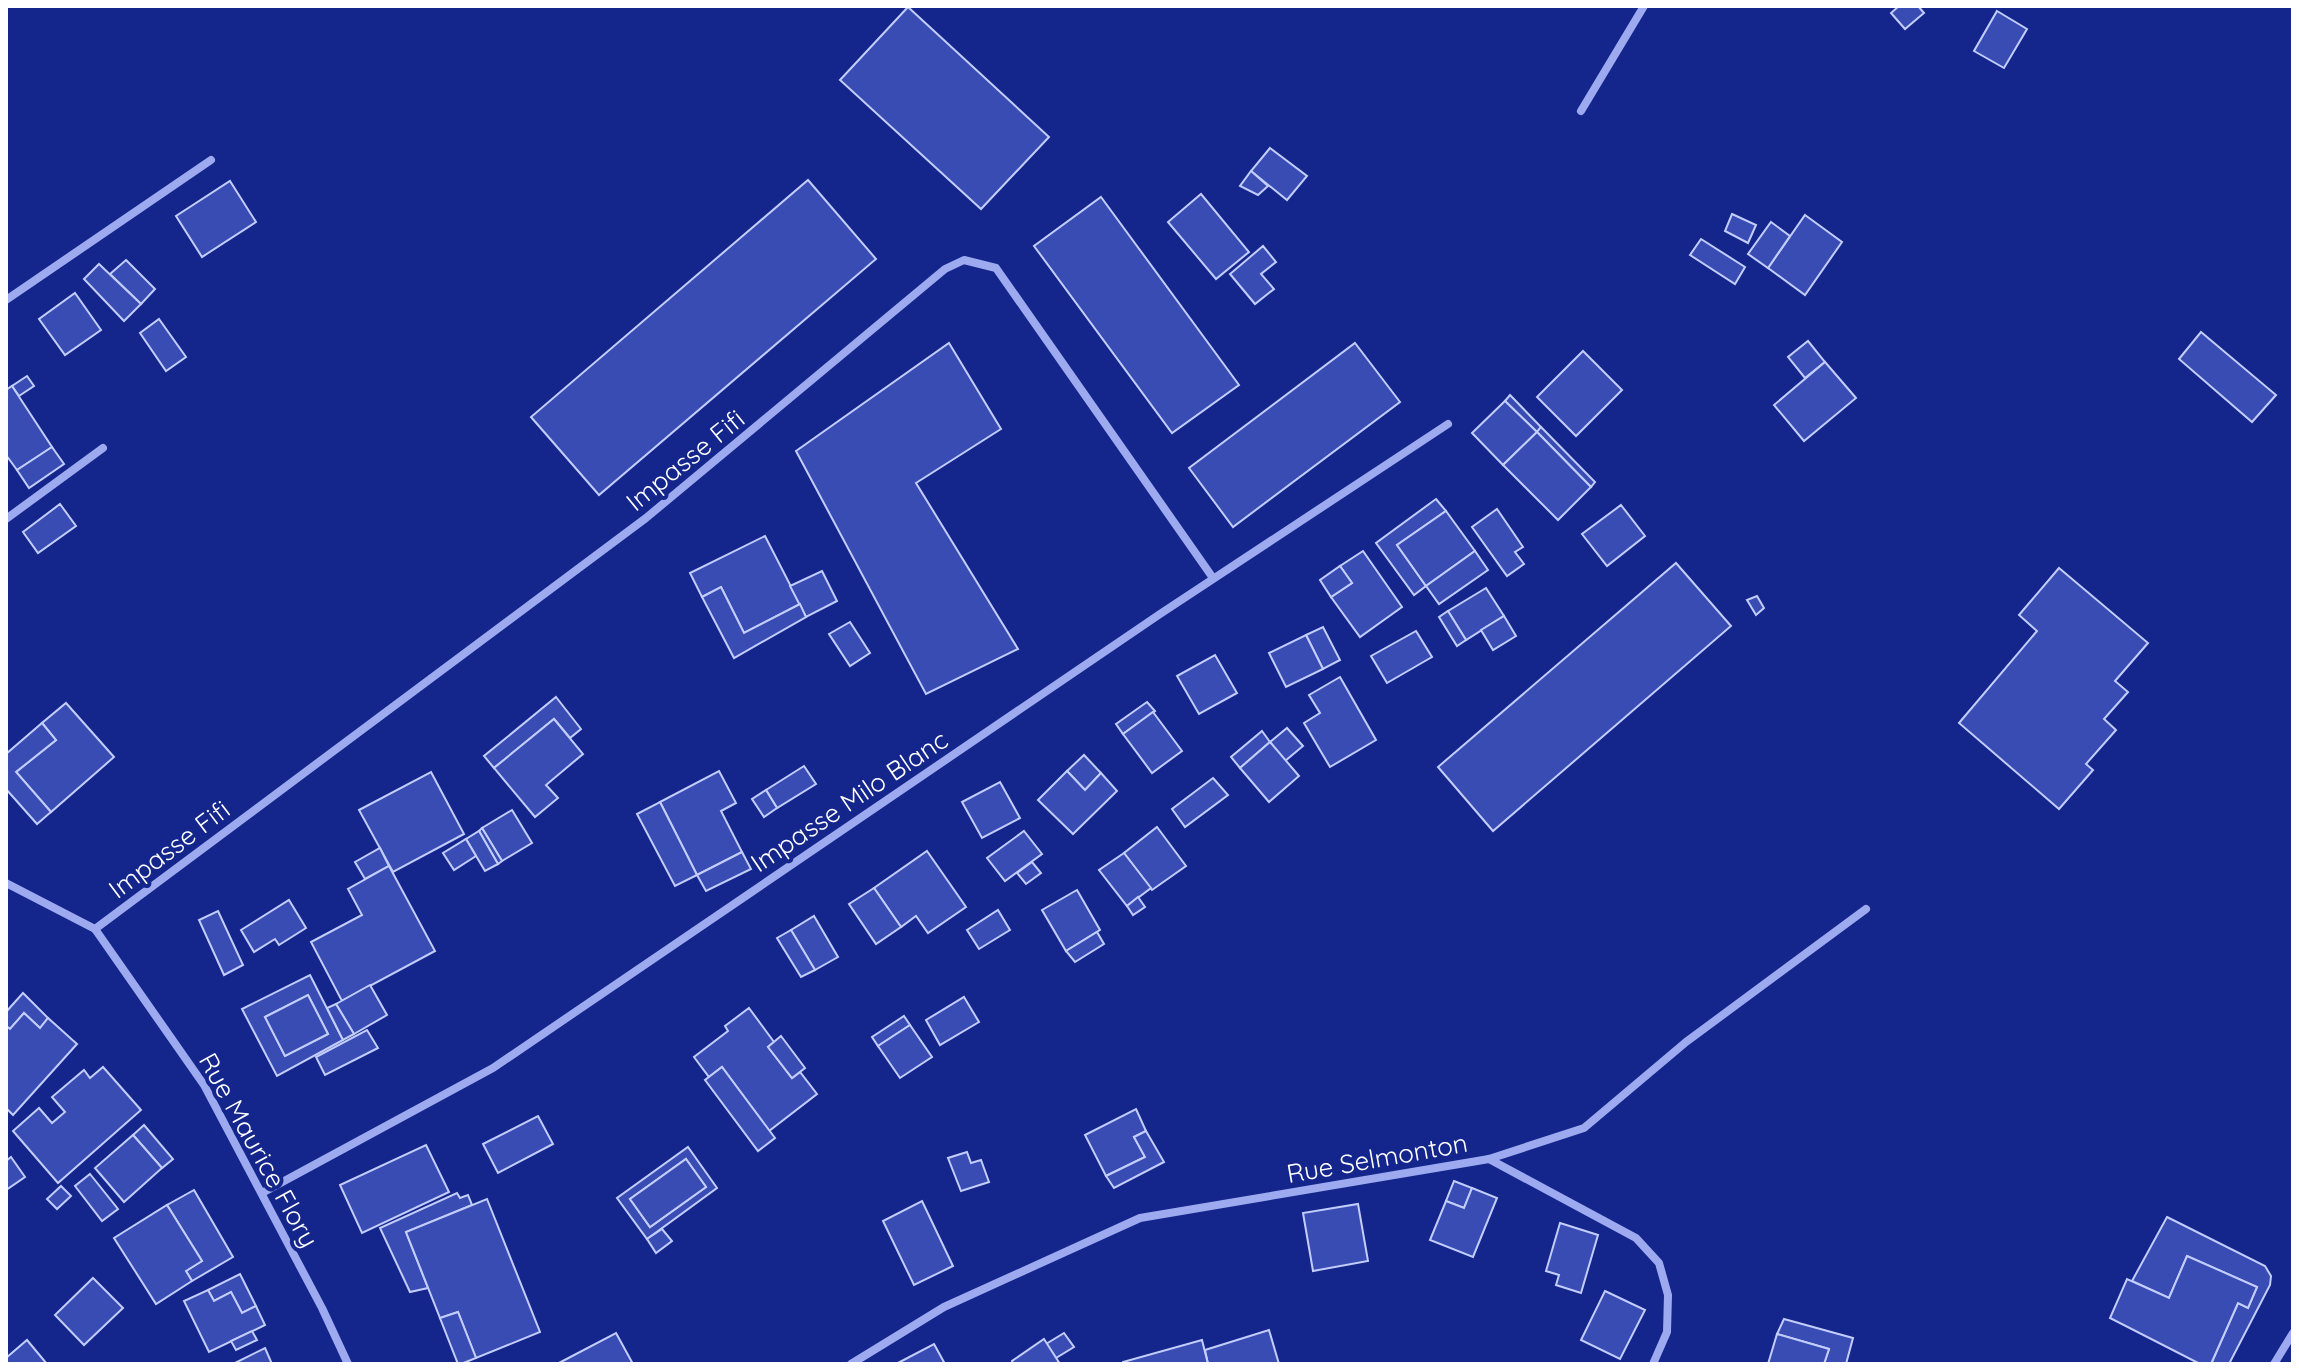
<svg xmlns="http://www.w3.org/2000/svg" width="2299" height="1370" viewBox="0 0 2299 1370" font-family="Quicksand,sans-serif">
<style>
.building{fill:#384cb3;stroke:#c3cdfc;stroke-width:2;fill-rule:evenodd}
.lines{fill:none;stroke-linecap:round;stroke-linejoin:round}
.street{stroke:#9daaf0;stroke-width:8}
.labels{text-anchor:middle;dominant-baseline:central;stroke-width:8;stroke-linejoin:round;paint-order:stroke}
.street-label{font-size:26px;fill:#fff;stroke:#14268c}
</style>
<rect width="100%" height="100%" fill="#14268c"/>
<g class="building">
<path d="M1899 6H1918L1924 13 1905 29 1891 13Z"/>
<path d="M908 7 1049 137 981 209 840 80Z"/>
<path d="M1997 11 2027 29 2004 68 1974 51Z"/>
<path d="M1270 148 1307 176 1287 200 1251 171Z"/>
<path d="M1251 171 1268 186 1258 195 1240 186Z"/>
<path d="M808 180 876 259 599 495 531 417Z"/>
<path d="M230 181 256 222 202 257 176 216Z"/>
<path d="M1201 194 1249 252 1216 279 1168 222Z"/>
<path d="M1101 197 1239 385 1172 433 1034 246Z"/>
<path d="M1732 214 1756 225 1748 243 1725 231Z"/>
<path d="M1805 215 1842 242 1805 295 1768 268Z"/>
<path d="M1771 222 1790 236 1768 268 1748 254Z"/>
<path d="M1701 239 1745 267 1735 284 1690 255Z"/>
<path d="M1263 246 1276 262 1261 274 1274 289 1255 304 1230 274Z"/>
<path d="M126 260 155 289 141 304 110 274Z"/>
<path d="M99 264 141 304 124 321 84 279Z"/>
<path d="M75 293 101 330 65 355 39 319Z"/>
<path d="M159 319 186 357 166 371 140 333Z"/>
<path d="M2201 332 2276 395 2252 422 2179 359Z"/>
<path d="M1808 341 1825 362 1805 378 1788 357Z"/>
<path d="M949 343 1001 429 916 483 1018 649 926 694 796 451Z"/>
<path d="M1355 343 1400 402 1233 527 1189 468Z"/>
<path d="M1583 351 1622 390 1576 436 1537 397Z"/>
<path d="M1825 362 1856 398 1804 441 1774 405Z"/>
<path d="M27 376 34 386 19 396 12 386Z"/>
<path d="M12 386 52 447 17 470 6 455V390Z"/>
<path d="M1510 395 1541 427 1537 432 1505 401Z"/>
<path d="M1505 401 1537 432 1503 465 1472 433Z"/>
<path d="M1541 427 1595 482 1591 487 1537 432Z"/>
<path d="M1537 432 1591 487 1558 520 1503 465Z"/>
<path d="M52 447 64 464 29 488 17 470Z"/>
<path d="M1436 499 1446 511 1397 545 1426 586 1414 595 1376 543Z"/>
<path d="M60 504 76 526 38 553 23 532Z"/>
<path d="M1621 505 1645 536 1607 566 1582 534Z"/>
<path d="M1497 509 1523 547 1515 552 1524 564 1507 576 1472 527Z"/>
<path d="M1446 511 1475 551 1426 586 1397 545Z"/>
<path d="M765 536 800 604 744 633 721 587 702 597 690 573Z"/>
<path d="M1363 551 1402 607 1360 637 1331 597 1352 583 1340 566Z"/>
<path d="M1475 551 1488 570 1439 604 1426 586Z"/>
<path d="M1676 563 1731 626 1493 831 1438 767Z"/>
<path d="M1340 566 1352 583 1331 597 1320 580Z"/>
<path d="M2059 568 2148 643 2115 681 2128 692 2104 719 2116 730 2086 764 2093 770 2059 809 1959 723 2037 631 2019 615Z"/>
<path d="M822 571 837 601 806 617 790 586Z"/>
<path d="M721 587 744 633 800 604 806 617 734 658 702 597Z"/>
<path d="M1486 588 1504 616 1466 640 1448 611Z"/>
<path d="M1757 596 1764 608 1756 615 1747 600Z"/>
<path d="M1448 611 1466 640 1457 646 1439 617Z"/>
<path d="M1504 616 1516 636 1493 650 1481 630Z"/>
<path d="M850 622 870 653 850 666 829 634Z"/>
<path d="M1323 627 1340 660 1323 669 1306 635Z"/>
<path d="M1416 631 1432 657 1387 683 1371 656Z"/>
<path d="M1306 635 1323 669 1286 687 1269 653Z"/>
<path d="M1215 655 1237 693 1199 714 1177 676Z"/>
<path d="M1340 677 1376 740 1330 767 1304 723 1320 713 1309 695Z"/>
<path d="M556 697 581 729 570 738 554 719 494 768 484 756Z"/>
<path d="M1147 702 1155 711 1123 734 1116 724Z"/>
<path d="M66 703 114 757 51 812 16 772 56 740 42 723Z"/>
<path d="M1153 712 1182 751 1152 773 1123 734Z"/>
<path d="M554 719 583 754 546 785 558 798 535 817 494 768Z"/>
<path d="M42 723 56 740 16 772 51 812 37 824 6 789V754Z"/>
<path d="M1287 728 1303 746 1285 761 1270 742Z"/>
<path d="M1262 731 1270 742 1240 768 1231 757Z"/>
<path d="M1270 742 1299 776 1269 802 1240 768Z"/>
<path d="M1084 755 1101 773 1085 790 1067 771Z"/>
<path d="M804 766 816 784 777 808 766 790Z"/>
<path d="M719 771 736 803 721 811 742 852 697 875 660 802Z"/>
<path d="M1067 771 1085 790 1101 773 1117 791 1073 834 1038 800Z"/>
<path d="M431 772 464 834 393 872 359 810Z"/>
<path d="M1213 778 1228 795 1185 827 1172 809Z"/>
<path d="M1000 782 1020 818 982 838 962 802Z"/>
<path d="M766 790 777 808 764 817 752 799Z"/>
<path d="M660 802 697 875 675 886 637 814Z"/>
<path d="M512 810 532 843 502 861 482 828Z"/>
<path d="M1157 827 1186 866 1152 890 1124 853Z"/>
<path d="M482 828 502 861 498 864 479 831Z"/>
<path d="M479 831 498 864 485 871 466 839Z"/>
<path d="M1024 831 1042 854 1005 881 987 858Z"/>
<path d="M466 839 476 856 454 870 443 853Z"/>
<path d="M380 848 389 866 365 879 355 862Z"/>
<path d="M927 851 966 907 928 933 916 916 901 927 874 888Z"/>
<path d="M742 852 751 869 706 891 697 875Z"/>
<path d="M1124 853 1151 888 1127 906 1099 870Z"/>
<path d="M1032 862 1041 873 1026 884 1017 873Z"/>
<path d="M389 866 435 951 342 1001 311 942 362 915 348 889Z"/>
<path d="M874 888 901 927 876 944 849 904Z"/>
<path d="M1077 890 1100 930 1066 951 1042 910Z"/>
<path d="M1138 897 1145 907 1133 915 1127 906Z"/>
<path d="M289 900 306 928 279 945 275 939 254 952 241 930Z"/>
<path d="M998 910 1010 930 979 949 967 930Z"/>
<path d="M218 911 243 965 224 975 199 920Z"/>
<path d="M814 916 838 957 815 970 791 930Z"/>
<path d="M791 930 815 970 801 977 777 938Z"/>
<path d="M1097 932 1104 944 1075 962 1066 951Z"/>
<path d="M310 975 343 1040 277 1076 242 1009ZM308 995 328 1034 285 1056 265 1017Z"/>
<path d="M370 985 387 1015 354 1034 336 1004Z"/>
<path d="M23 993 48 1018 40 1028 24 1013 10 1029 6 1026V1012Z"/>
<path d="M308 995 328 1034 285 1056 265 1017Z"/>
<path d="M964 997 979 1022 940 1045 926 1020Z"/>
<path d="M336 1004 354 1034 343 1040 327 1008Z"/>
<path d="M749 1008 774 1042 768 1047 792 1078 800 1072 817 1094 769 1131 722 1067 709 1077 694 1057 728 1031 725 1026Z"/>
<path d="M24 1013 40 1028 48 1018 77 1044 13 1115 6 1108V1026L10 1029Z"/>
<path d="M904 1016 910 1025 878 1046 872 1037Z"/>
<path d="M910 1025 932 1057 900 1078 878 1046Z"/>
<path d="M367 1030 378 1048 325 1075 316 1057Z"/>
<path d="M781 1036 805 1068 792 1078 768 1047Z"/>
<path d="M103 1067 141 1110 58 1183 13 1131 39 1108 52 1123 65 1112 52 1097 84 1070 90 1078Z"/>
<path d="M722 1067 775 1138 758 1151 705 1080Z"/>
<path d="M1136 1109 1146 1131 1134 1137 1145 1157 1106 1176 1085 1135Z"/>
<path d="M538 1116 553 1144 498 1173 483 1144Z"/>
<path d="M144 1125 173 1159 162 1168 133 1135Z"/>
<path d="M1146 1131 1164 1162 1114 1188 1106 1176 1145 1157 1134 1137Z"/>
<path d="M133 1135 162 1168 124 1202 95 1168Z"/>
<path d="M426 1145 449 1192 362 1233 340 1185Z"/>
<path d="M688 1147 717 1188 647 1239 617 1198ZM686 1159 706 1187 650 1227 630 1199Z"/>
<path d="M967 1152 971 1163 981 1160 989 1182 961 1191 948 1158Z"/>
<path d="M11 1157 25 1177 6 1190V1161Z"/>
<path d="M686 1159 706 1187 650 1227 630 1199Z"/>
<path d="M90 1174 118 1209 102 1221 75 1186Z"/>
<path d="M1454 1181 1472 1188 1464 1208 1446 1201Z"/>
<path d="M61 1186 71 1196 57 1209 47 1199Z"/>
<path d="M1472 1188 1497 1198 1473 1257 1430 1240 1446 1201 1464 1208Z"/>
<path d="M194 1190 233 1257 192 1281 186 1271 202 1261 167 1205Z"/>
<path d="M457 1193 460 1198 468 1195 472 1205 406 1232 428 1288 410 1292 380 1228Z"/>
<path d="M487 1199 540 1332 476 1358 458 1312 440 1318 406 1232Z"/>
<path d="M922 1201 953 1266 914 1285 883 1221Z"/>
<path d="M1358 1204 1368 1261 1313 1271 1303 1213Z"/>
<path d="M167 1205 202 1261 186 1271 192 1281 156 1304 114 1238Z"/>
<path d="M2167 1217 2265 1266 2271 1276 2270 1285 2229 1364H2211L2238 1303 2248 1308 2257 1287 2187 1256 2169 1298 2132 1281Z"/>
<path d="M1560 1223 1598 1235 1581 1293 1556 1285 1559 1275 1546 1271Z"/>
<path d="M662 1229 672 1241 656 1253 647 1239Z"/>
<path d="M2187 1256 2257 1287 2248 1308 2238 1303 2211 1364H2200L2110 1318 2127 1279 2169 1298Z"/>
<path d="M240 1274 256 1306 242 1313 231 1292 214 1301 208 1290Z"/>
<path d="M93 1278 123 1308 84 1345 55 1315Z"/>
<path d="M208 1290 214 1301 231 1292 242 1313 256 1306 265 1325 209 1352 184 1301Z"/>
<path d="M1605 1291 1645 1310 1620 1359 1581 1340Z"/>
<path d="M458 1312 476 1358 461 1364H458L440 1318Z"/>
<path d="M1784 1319 1853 1338 1846 1364H1824L1829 1349 1777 1334Z"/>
<path d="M1269 1330 1279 1364H1208L1205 1350Z"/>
<path d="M252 1331 257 1340 236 1350 231 1341Z"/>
<path d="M616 1333 633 1364H557Z"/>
<path d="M1064 1333 1074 1347 1056 1358 1046 1344Z"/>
<path d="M1777 1334 1829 1349 1824 1364H1768Z"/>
<path d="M1044 1339 1060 1364H1013L1012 1361Z"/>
<path d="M27 1340 47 1364H6V1358Z"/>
<path d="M1202 1340 1208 1364H1123V1362Z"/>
<path d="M934 1344 945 1364H896Z"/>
<path d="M265 1348 272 1364H233Z"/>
</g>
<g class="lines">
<g class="street">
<path d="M1581 111 1644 6"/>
<path d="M6 300 211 160"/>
<path d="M6 519 103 448"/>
<path d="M6 883 95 929 204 1085 322 1308 348 1364"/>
<path d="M95 929 646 518 945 269 964 260 996 268 1213 578"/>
<path d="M1489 1159 1636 1238 1659 1263 1668 1295 1667 1332 1653 1364"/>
<path d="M262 1193 493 1068 1160 614 1448 424"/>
<path d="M851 1364 944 1307 1140 1218 1489 1159 1584 1128 1686 1042 1866 909"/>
<path d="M2274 1364 2293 1333"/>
</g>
</g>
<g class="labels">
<g class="street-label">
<text transform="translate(685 460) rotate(-39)">Impasse Fifi</text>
<text transform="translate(849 801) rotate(-34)">Impasse Milo Blanc</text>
<text transform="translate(169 849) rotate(-37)">Impasse Fifi</text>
<text transform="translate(259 1150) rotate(61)">Rue Maurice Flory</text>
<text transform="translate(1377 1158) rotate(-10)">Rue Selmonton</text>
</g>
</g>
<rect width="2299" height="1370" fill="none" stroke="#ffffff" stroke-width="16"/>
</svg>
